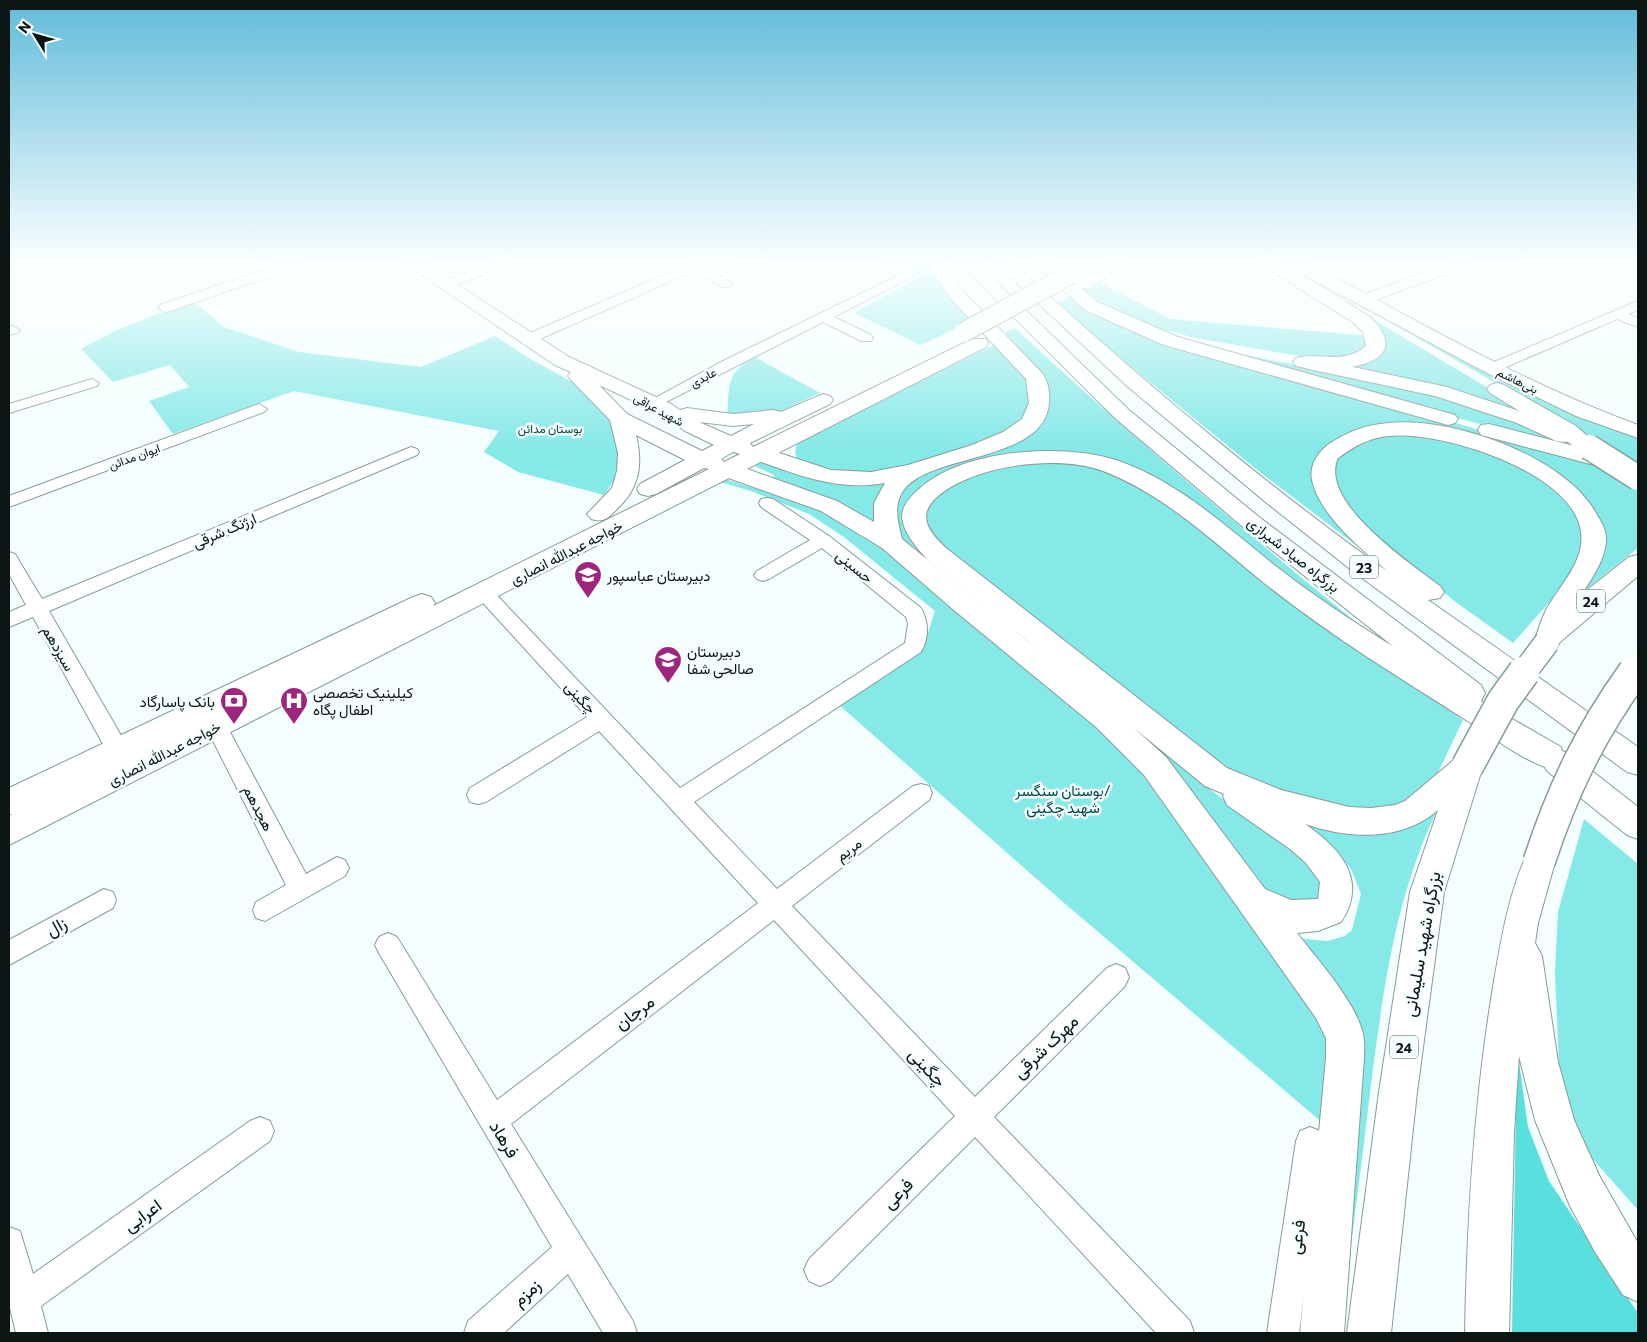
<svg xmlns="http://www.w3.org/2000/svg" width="1647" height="1342" viewBox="0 0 1647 1342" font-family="Commissioner,Vazirmatn,sans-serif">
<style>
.green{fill:#84e9e7}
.forest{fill:#58e0df}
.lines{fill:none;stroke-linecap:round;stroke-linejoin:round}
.minor-casing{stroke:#849c9b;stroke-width:2}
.secondary-casing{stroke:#849c9b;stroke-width:2}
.trunk-casing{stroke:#849c9b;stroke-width:2}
.minor{fill:#fff;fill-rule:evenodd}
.secondary{fill:#fff;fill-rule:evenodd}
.trunk{fill:#fff;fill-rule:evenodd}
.secondary-bridge-casing{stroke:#849c9b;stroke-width:21;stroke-linecap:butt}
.trunk-bridge-far1-casing{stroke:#849c9b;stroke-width:27;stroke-linecap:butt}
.trunk-bridge-casing{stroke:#849c9b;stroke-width:34;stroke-linecap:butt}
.secondary-bridge{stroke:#fff;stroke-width:19}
.trunk-bridge-far1{stroke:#fff;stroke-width:24}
.trunk-bridge{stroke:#fff;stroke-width:31}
.labels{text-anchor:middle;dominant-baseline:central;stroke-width:5;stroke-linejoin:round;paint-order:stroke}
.far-street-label{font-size:12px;fill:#0b1514;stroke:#f4fefe}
.far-park-label{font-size:12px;fill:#054545;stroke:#f4fefe}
.shield{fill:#f4fefe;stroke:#515b5a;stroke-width:1}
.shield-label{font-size:14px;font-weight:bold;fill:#0b1514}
.street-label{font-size:15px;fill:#0b1514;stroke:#f4fefe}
.poi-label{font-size:15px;fill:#0b1514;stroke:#f4fefe;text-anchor:start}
.park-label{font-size:15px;fill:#054545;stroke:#f4fefe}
.near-street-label{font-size:18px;fill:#0b1514;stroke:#f4fefe}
</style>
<rect width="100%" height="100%" fill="#f4fefe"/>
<g class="green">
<path d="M905 263H928L972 321 921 345 854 313 922 275V272Z"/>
<path d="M1273 263H1279L1570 437 1348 365 1381 337Z"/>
<path d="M1097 281 1170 319 1370 336 1367 352 1322 360 1195 338 1133 321 1078 293Z"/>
<path d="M1336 291 1592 422 1638 438V465Z"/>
<path d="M1070 297 1104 319 1157 340 1606 465 1638 486V548L1570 602 1602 524 1589 504 1563 482 1481 438 1366 428 1335 440 1328 446 1316 473 1394 571 1466 629 1256 469 1056 305Z"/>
<path d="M192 300 224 327 299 352 421 367 495 336 532 360 578 385 615 420 620 472 604 495 518 472 484 452 499 431 294 391 173 434 149 401 189 387 170 365 113 382 81 349 115 331Z"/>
<path d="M1015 328C1144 448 1279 561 1417 671L1095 457 961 467 923 484 909 499 904 513 1197 780 1325 874 1318 907 1263 894 1198 803 900 538C893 517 892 501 908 483L1045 411 1001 335Z"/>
<path d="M996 344 1023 372 1030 386 1031 403 1026 416 1013 428 964 448 890 471 845 475 798 461 795 453 797 444 803 440Z"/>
<path d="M1213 349C1337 374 1470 390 1583 452L1270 367Z"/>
<path d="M755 357 820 393 776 413 727 415C730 385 725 373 755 357Z"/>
<path d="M1413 433 1498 453 1563 493 1584 528 1578 560 1556 595 1513 643 1457 603 1382 543 1343 503 1332 469C1345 436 1382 435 1413 433Z"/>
<path d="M762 460 846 484 872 485 898 476 876 523 830 500 774 479V475L755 466Z"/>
<path d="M1064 462 1095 466 1136 482 1463 720 1433 783 1400 807 1352 812 1269 791 1224 767 957 560C947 551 926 536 924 523 918 473 1030 463 1064 462Z"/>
<path d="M722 478 821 510 875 542 964 614 1140 764 1328 1024 1324 1124 1063 902 838 704 915 654 928 633 935 611 844 537 809 514 751 491 710 479Z"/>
<path d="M1442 801C1394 893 1382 999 1369 1101 1360 1177 1350 1253 1340 1330L1360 1063 1297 938 1327 941 1345 936 1352 930 1361 894 1351 869 1338 852 1297 823Z"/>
<path d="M1584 819 1638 864V1210L1582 1147 1565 1094 1559 1065 1555 973 1558 912Z"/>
</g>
<path class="forest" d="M1517 1048 1528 1127 1549 1181 1638 1313V1333H1512Z"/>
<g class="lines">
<defs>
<g id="minor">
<path d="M283 263H301L299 266 170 311 165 312 158 308 160 305Z"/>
<path d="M492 263H509L449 288 445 289 439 285 441 282Z"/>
<path d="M692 263H708L705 266 732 284 730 287H722L694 271 533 342H523L521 339 523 336Z"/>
<path d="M713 263H729L744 272 738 276Z"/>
<path d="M887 263H903L919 273 834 317 871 335 873 338 871 341H861L823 322 658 406 653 407 646 403 723 361 903 273Z"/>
<path d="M1452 263H1470L1468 266 1367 303 1362 304 1356 300 1357 297Z"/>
<path d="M1638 301V310L1628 314 1638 318V327L1617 319 1497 371H1487L1485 368 1487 365Z"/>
<path d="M13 326 20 330 18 333 9 335V327Z"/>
<path d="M92 379 99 383 97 386 9 413V404Z"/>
<path d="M259 404 267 409 264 412 9 507V496Z"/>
<path d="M411 447 417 449 419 452 417 455 49 611 119 732 122 738 119 744 111 747 103 744 33 617 9 627V612L26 605 9 574V552L15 554 42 599Z"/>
<path d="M767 498 773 499 829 536 921 608C929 622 929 638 921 652L694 802 777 889 913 786 921 784 929 786 932 793 929 800 792 906 975 1097 1107 968 1116 964 1125 968 1129 977 1125 986 994 1117 1190 1321 1194 1333H1156L975 1137 831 1281 820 1286 809 1281 804 1270 809 1259 955 1116 774 920 511 1124 633 1321 637 1333H603L568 1274 504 1333H464L468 1321 552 1247 379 953 375 945 379 937 388 933 397 937 497 1100 758 903 599 731 486 802 478 804 470 802 467 795 470 788 587 717 474 593 476 588 483 587 490 588 680 788 905 643 908 624 906 617 822 548 769 579 763 581 757 579 754 575 757 571 810 540 761 507 759 503 761 499Z"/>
<path d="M217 719 224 721 306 874 337 857 345 860 349 868 345 876 265 921 256 918 253 910 256 902 286 885 206 727 210 721Z"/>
<path d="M104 889 113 892 116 900 113 908 9 965V940Z"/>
<path d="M260 1117 270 1121 274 1131 270 1141 41 1306 48 1333H16L9 1304V1227L20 1231 33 1274 250 1121Z"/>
<path d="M1310 1127 1320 1131 1324 1141 1299 1333H1267L1296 1141 1300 1131Z"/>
</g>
<g id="secondary">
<path d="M404 263H424L569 357 671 404 680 410 687 408 733 414 773 410 781 412 823 394 830 396 833 400 830 404 750 443 753 447 972 339H986L988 343 986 347 9 845V816L13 814 9 815V788L413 597 422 594 431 597 435 603 433 606 709 469 704 468 656 494 648 496 640 494 637 489 640 484 685 460 636 435C643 464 640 488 617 509 608 518 604 523 591 519L587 514 612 488 617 471 618 453 610 420 571 380 568 376 571 372 555 365ZM599 385 657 412 685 431 714 445 702 451 627 414ZM699 422 733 426 754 424 731 436ZM733 452 740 454 724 462 721 459Z"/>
<path d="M1106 263H1126L1090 288H1078L1075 284 1078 280Z"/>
<path d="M1259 263C1265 263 1272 262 1278 263 1288 265 1355 307 1367 315 1374 320 1381 328 1384 336 1397 373 1315 371 1296 366L1293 362 1296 358C1320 352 1345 365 1366 346L1363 332 1354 323Z"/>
<path d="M1287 263H1308C1416 320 1523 383 1638 425V438L1576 416 1485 372 1289 267Z"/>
<path d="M1497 383 1504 385 1576 426 1600 447 1597 452 1589 454 1581 452 1560 436 1490 393 1487 389 1490 385Z"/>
</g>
<g id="trunk">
<path d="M926 263H943L964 292 1042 373C1048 381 1050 392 1049 402 1046 463 930 452 903 491 893 506 898 522 902 539L1046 656 928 560C918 549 902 532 902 515 903 504 912 495 920 488 965 449 1061 443 1116 460 1176 480 1224 525 1273 564 1311 594 1352 621 1394 647L1243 527 1115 418 959 263H977L1129 410 1259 517 1481 685 1485 693 1481 701 1561 747 1562 751 1569 753 1638 807V839L1627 835 1547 771 1545 767C1519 758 1489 734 1466 720 1395 675 1323 631 1258 578 1209 538 1163 494 1103 471 1058 454 973 465 937 497 916 516 929 532 946 548L1227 768 1281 790 1349 807 1371 808 1395 805 1405 801 1456 758 1467 755 1478 758 1482 769 1444 892 1417 1092 1391 1333H1347L1379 1092 1410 892 1438 810C1401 842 1349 839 1305 824 1340 848 1369 880 1341 922L1318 931 1297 933C1317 959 1356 1002 1363 1034 1365 1042 1364 1051 1364 1058L1344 1333H1300L1326 1058V1038L1316 1018 1144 775 1096 727 955 611 882 548 821 511 720 475 717 470 720 465 728 463 736 465 837 501 874 522V503L885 483C837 492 795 474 750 458L747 453 750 448 758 446 831 470 871 472 908 465 972 445 1003 432 1022 419 1029 403 1026 379 952 300ZM1134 728 1205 786 1224 794 1223 796 1227 805 1290 849 1306 863 1320 882 1318 899 1291 900 1265 889 1166 757Z"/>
<path d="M995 263H1013C1134 373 1258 480 1391 574 1364 552 1319 515 1312 480 1309 465 1318 452 1329 444 1349 431 1365 425 1389 423 1452 416 1567 457 1597 515 1602 523 1606 530 1606 539 1606 559 1592 578 1582 594L1629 557 1638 555V576L1560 642 1556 649 1547 652 1538 649 1534 642C1538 631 1541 620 1546 610 1559 586 1585 562 1581 532 1574 472 1440 430 1389 436 1368 438 1355 446 1338 458 1318 502 1410 563 1440 586L1444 592 1440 598 1428 600 1638 747V775L1627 772 1355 573 1263 500 1127 386Z"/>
<path d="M1034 263H1052L1097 302 1178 337 1455 415 1458 419 1455 423 1448 425 1441 423 1164 345 1085 310Z"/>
<path d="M1311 358 1447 387 1531 415 1572 431 1575 436 1572 441 1564 442 1556 441 1517 423 1435 396 1304 368 1301 364 1304 360Z"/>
<path d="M1489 424 1625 459 1628 464 1625 469 1617 471 1481 435 1478 430 1481 425Z"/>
<path d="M1539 848 1550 852 1555 862 1538 923 1535 943 1542 956 1558 1062 1574 1120 1600 1177 1638 1243V1302L1623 1295 1595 1252 1570 1206 1535 1120 1519 1056 1514 1133 1509 1333H1465C1467 1218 1474 1101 1493 987 1501 941 1508 894 1528 852Z"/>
</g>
</defs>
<use href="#minor" class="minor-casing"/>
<use href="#secondary" class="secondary-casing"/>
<use href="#trunk" class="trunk-casing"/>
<use href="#minor" class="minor"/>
<use href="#secondary" class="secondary"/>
<use href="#trunk" class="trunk"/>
<defs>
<path id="secondary-bridge" d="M964 332 1071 274"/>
<g id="trunk-bridge-far1">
<path d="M1589 447 1638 478"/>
<path d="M1523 674 1547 642"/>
<path d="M1633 674 1638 666"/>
</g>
<g id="trunk-bridge">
<path d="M1467 767 1503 701 1524 672"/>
<path d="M1539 862C1563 789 1589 735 1634 672"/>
</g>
</defs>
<use href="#secondary-bridge" class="secondary-bridge-casing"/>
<use href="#trunk-bridge-far1" class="trunk-bridge-far1-casing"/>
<use href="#trunk-bridge" class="trunk-bridge-casing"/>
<use href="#secondary-bridge" class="secondary-bridge"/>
<use href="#trunk-bridge-far1" class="trunk-bridge-far1"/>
<use href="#trunk-bridge" class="trunk-bridge"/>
</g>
<linearGradient id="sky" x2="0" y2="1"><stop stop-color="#60bbda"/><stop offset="0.58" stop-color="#faffff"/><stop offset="1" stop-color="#faffff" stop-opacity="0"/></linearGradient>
<rect width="1647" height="451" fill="url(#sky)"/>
<defs>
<symbol id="school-pin" viewBox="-11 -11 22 30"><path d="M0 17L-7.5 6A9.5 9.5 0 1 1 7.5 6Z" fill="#9d257e" stroke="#f4fefe"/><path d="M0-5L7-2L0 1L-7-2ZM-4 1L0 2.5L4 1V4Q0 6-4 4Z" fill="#fff"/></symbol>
<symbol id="bank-pin" viewBox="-11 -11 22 30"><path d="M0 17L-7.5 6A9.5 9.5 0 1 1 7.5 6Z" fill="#9d257e" stroke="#f4fefe"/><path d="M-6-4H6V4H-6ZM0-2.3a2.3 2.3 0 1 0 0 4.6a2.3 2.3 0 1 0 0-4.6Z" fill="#fff"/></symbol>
<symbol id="hospital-pin" viewBox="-11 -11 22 30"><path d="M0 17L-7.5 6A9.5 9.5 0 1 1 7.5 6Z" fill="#9d257e" stroke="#f4fefe"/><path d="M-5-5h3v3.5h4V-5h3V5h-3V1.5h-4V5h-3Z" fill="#fff"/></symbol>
</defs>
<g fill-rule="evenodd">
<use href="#school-pin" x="572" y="559" width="32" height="43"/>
<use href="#school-pin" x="652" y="644" width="32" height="43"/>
<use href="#bank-pin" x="218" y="685" width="32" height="43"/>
<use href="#hospital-pin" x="278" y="685" width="32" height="43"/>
</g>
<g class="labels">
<g class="far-street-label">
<text transform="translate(703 377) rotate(-28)">عابدی</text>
<text transform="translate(1518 380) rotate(26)">بنی‌هاشم</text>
<text transform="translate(659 409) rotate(29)">شهید عراقی</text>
<text transform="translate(134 456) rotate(-20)">ایوان مدائن</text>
</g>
<g class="far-park-label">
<text x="550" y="428">بوستان مدائن</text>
</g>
<g class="shield">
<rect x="1350" y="555.5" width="28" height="23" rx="4"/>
<rect x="1577" y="589.5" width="28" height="23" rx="4"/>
<rect x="1390" y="1035.5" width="28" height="23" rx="4"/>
</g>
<g class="shield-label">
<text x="1364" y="567">23</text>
<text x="1591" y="601">24</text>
<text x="1404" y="1047">24</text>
</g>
<g class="street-label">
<text transform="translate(224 530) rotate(-23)">ارژنگ شرقی</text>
<text transform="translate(566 552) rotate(-27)">خواجه عبدالله انصاری</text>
<text transform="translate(1294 554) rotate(38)">بزرگراه صیاد شیرازی</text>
<text transform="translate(855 566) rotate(39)">حسینی</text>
<text transform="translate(59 648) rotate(60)">سیزدهم</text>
<text transform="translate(581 697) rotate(47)">چگینی</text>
<text transform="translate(164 753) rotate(-27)">خواجه عبدالله انصاری</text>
<text transform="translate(259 808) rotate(63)">هجدهم</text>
<text transform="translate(848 849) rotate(-37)">مریم</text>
</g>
<g class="poi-label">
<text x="607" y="575">دبیرستان عباسپور</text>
<text x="687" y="651">دبیرستان<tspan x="687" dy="17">صالحی شفا</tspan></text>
<text x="313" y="692">کیلینیک تخصصی<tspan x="313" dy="17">اطفال پگاه</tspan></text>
<text x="215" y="701" text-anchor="end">بانک پاسارگاد</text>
</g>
<g class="park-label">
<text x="1063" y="790">بوستان سنگسر/<tspan x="1063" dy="17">شهید چگینی</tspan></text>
</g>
<g class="near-street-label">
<text transform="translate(56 926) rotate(-29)">زال</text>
<text transform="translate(1421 944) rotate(-80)">بزرگراه شهید سلیمانی</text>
<text transform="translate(634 1012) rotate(-37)">مرجان</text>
<text transform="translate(1045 1046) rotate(-44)">مهرک شرقی</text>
<text transform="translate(928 1067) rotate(47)">چگینی</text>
<text transform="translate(505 1139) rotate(59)">فرهاد</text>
<text transform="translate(897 1193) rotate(-45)">فرعی</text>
<text transform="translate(142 1215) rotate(-36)">اعرابی</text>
<text transform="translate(1296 1237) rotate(-82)">فرعی</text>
<text transform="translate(526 1292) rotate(-42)">زمزم</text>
</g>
</g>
<rect width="1647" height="1342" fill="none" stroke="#0b1514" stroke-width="20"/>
<g transform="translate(35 35) rotate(307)" stroke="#f4fefe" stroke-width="4" paint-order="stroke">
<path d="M0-4L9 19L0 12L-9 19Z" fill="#0b1514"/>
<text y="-8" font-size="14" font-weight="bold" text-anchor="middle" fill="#0b1514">N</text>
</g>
</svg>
